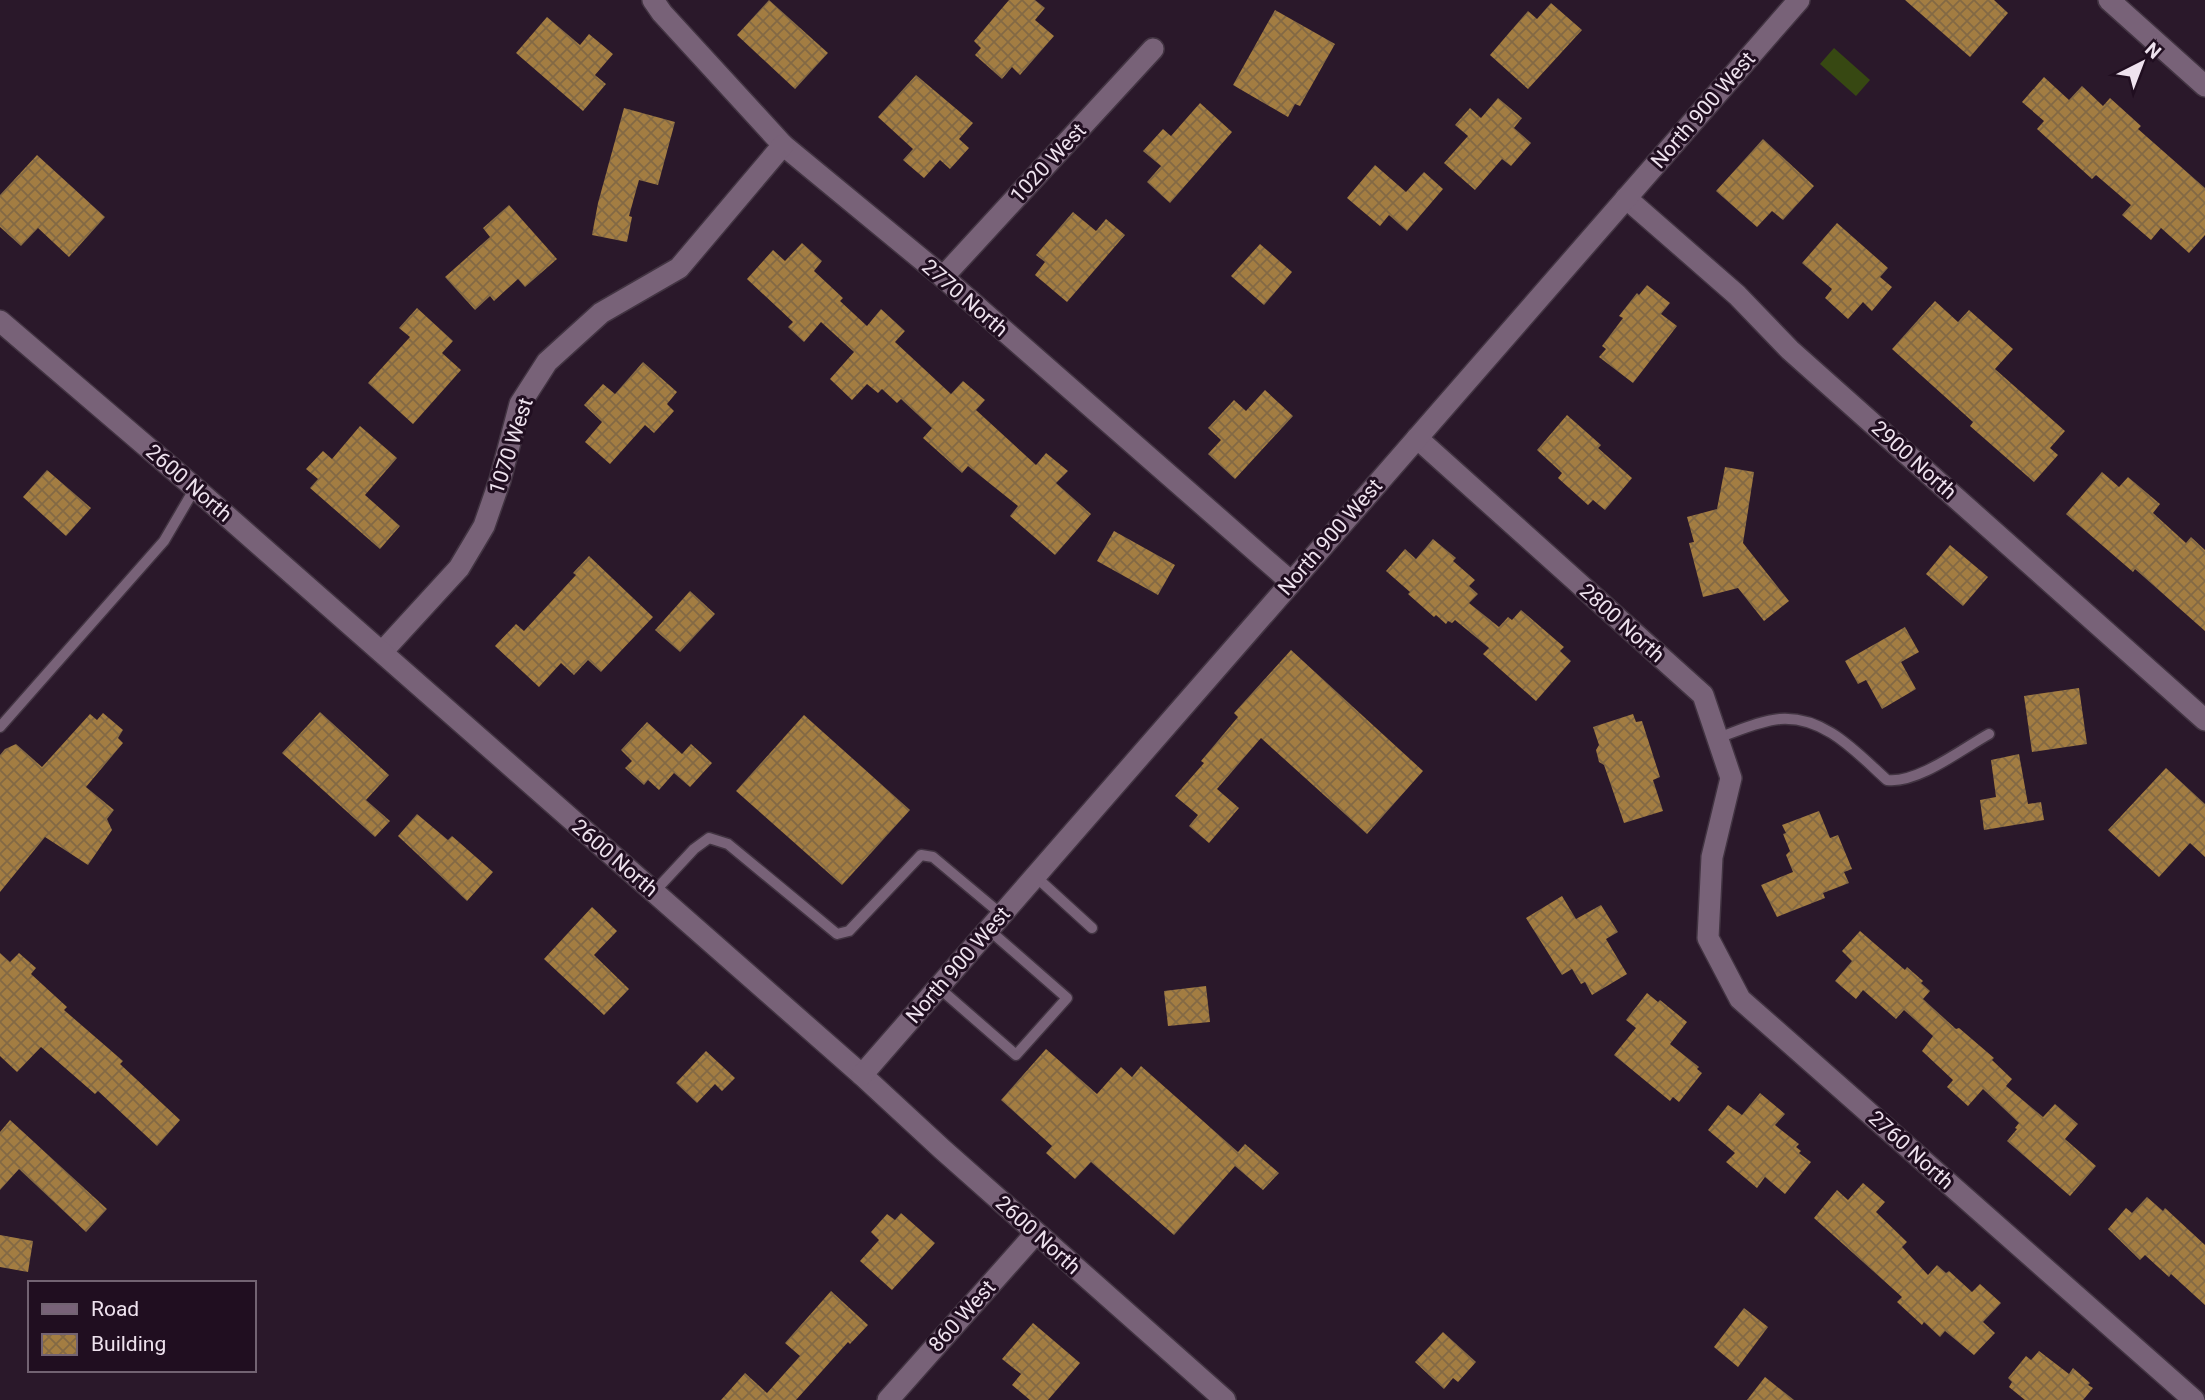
<svg xmlns="http://www.w3.org/2000/svg" width="2205" height="1400" viewBox="0 0 2205 1400" font-family="Roboto,sans-serif">
<style>
.green{fill:#374812}
.building{fill:url(#building-cross-hatch)}
.lines{fill:none;stroke-linecap:round;stroke-linejoin:round}
.service-casing{stroke:#423442;stroke-width:13}
.minor-casing{stroke:#423442;stroke-width:24}
.tertiary-casing{stroke:#423442;stroke-width:24}
.service{stroke:#786278;stroke-width:10}
.minor{stroke:#786278;stroke-width:21}
.tertiary{stroke:#786278;stroke-width:21}
.labels{text-anchor:middle;dominant-baseline:central;stroke-width:6;stroke-linejoin:round;paint-order:stroke}
.street-label{font-size:21px;fill:#eee2ee;stroke:#200e20}
</style>
<defs>
<pattern id="building-cross-hatch" width="8" height="8" patternUnits="userSpaceOnUse" patternTransform="scale(1.75)"><rect width="8" height="8" fill="#a37d42"/><path d="M0 0l8 8M0 8l8-8" fill="none" stroke="#836944"/></pattern>
</defs>
<rect width="100%" height="100%" fill="#2a182a"/>
<path class="green" d="M1834 48 1870 80 1856 96 1820 64Z"/>
<g class="building">
<path d="M769 0 828 53 795 89 737 35Z"/>
<path d="M1009 0H1035L1045 8 1035 20 1054 36 1020 75 1012 67 1002 79 975 55 981 48 974 41Z"/>
<path d="M1905 0H1994L2008 13 1970 57Z"/>
<path d="M1551 3 1582 30 1528 89 1490 55 1528 11 1537 19Z"/>
<path d="M1275 10 1335 44 1300 106 1295 104 1288 117 1233 85Z"/>
<path d="M547 17 580 45 589 34 613 54 595 75 606 84 583 111 516 53Z"/>
<path d="M916 75 973 123 959 139 969 148 950 169 940 160 924 178 903 160 913 149 878 117Z"/>
<path d="M2044 77 2069 100 2082 86 2103 106 2110 98 2141 126 2138 129 2205 188V235L2189 253 2161 228 2151 240 2122 215 2131 205 2096 175 2092 179 2037 129 2044 121 2022 102Z"/>
<path d="M1498 98 1522 118 1514 128 1531 143 1511 166 1502 159 1475 190 1444 163 1468 136 1455 125 1470 108 1481 118Z"/>
<path d="M1200 103 1232 132 1170 203 1147 182 1161 166 1143 151 1163 129 1171 136Z"/>
<path d="M624 108 675 122 658 185 639 180 629 216 632 217 627 242 592 235 598 203Z"/>
<path d="M1763 139 1814 186 1783 220 1772 211 1757 227 1716 191Z"/>
<path d="M37 155 105 217 69 257 38 228 21 246 0 227V195Z"/>
<path d="M1375 165 1406 192 1424 172 1443 189 1407 231 1389 215 1380 226 1347 198Z"/>
<path d="M509 205 557 259 525 287 518 279 494 301 490 296 475 310 445 277 490 237 483 228Z"/>
<path d="M1073 212 1096 231 1106 219 1125 235 1067 302 1035 275 1045 262 1036 255Z"/>
<path d="M1837 223 1888 268 1880 277 1892 287 1872 311 1863 302 1848 319 1825 298 1832 289 1802 263Z"/>
<path d="M802 243 822 261 814 271 843 298 840 301 867 326 881 309 905 331 895 342 951 394 963 381 985 400 976 410 1036 465 1046 453 1068 471 1056 483 1091 514 1055 555 1010 516 1018 506 968 466 962 473 923 438 932 428 901 399 897 403 882 389 878 393 867 384 852 400 830 379 854 352 821 322 804 342 788 327 793 322 747 279 773 250 785 261Z"/>
<path d="M1260 244 1292 272 1264 305 1231 276Z"/>
<path d="M1647 285 1670 303 1661 314 1677 326 1633 383 1599 357 1606 349 1602 346 1623 318 1619 316 1637 293 1639 295Z"/>
<path d="M1935 301 1958 322 1969 310 2013 349 1995 369 2065 431 2050 448 2058 455 2034 482 1970 426 1973 422 1892 349Z"/>
<path d="M417 308 453 341 442 353 461 370 413 424 368 383 410 337 399 328Z"/>
<path d="M643 362 677 392 667 404 674 411 654 433 645 425 610 464 585 442 602 422 584 405 603 384 615 394Z"/>
<path d="M1265 390 1293 416 1235 479 1208 454 1221 440 1208 428 1234 400 1246 411Z"/>
<path d="M1567 415 1601 445 1598 448 1632 478 1605 510 1593 500 1588 505 1558 478 1562 473 1537 450Z"/>
<path d="M360 426 397 458 365 495 400 526 380 549 310 488 318 479 306 469 323 451 332 459Z"/>
<path d="M1725 467 1754 472 1743 543 1789 601 1764 621 1738 588 1703 597 1689 543 1694 542 1687 517 1717 509Z"/>
<path d="M47 470 91 508 66 536 23 497Z"/>
<path d="M2102 472 2119 487 2128 477 2160 504 2153 513 2186 543 2191 537 2205 550V631L2135 569 2133 572 2066 514Z"/>
<path d="M1114 531 1175 565 1158 595 1097 561Z"/>
<path d="M1433 539 1456 558 1453 561 1475 580 1469 586 1478 594 1469 603 1499 627 1508 617 1512 620 1521 610 1564 647 1560 651 1571 661 1536 701 1483 654 1489 648 1455 620 1452 623 1448 621 1446 624 1436 615 1434 617 1408 594 1410 592 1386 571 1405 549 1416 559Z"/>
<path d="M1950 545 1988 577 1963 606 1926 574Z"/>
<path d="M589 556 653 617 601 672 588 660 574 675 561 663 539 687 495 646 516 624 524 631 576 575 573 573Z"/>
<path d="M690 591 715 614 680 652 655 630Z"/>
<path d="M1905 627 1919 652 1901 662 1916 689 1882 709 1866 680 1858 684 1845 661Z"/>
<path d="M1291 650 1423 771 1367 834 1261 738 1217 789 1239 808 1209 843 1189 826 1198 815 1175 796 1204 763 1201 761 1238 717 1234 713Z"/>
<path d="M2079 688 2087 744 2032 752 2024 696Z"/>
<path d="M320 712 389 775 366 800 390 821 375 837 282 753Z"/>
<path d="M103 713 123 730 118 738 123 743 86 787 114 810 107 819 112 830 88 865 45 837 0 892V755L5 749 16 744 42 767 90 714 97 720Z"/>
<path d="M1633 714 1636 722 1642 721 1660 777 1653 780 1663 811 1624 823 1604 765 1599 762 1596 750 1599 745 1593 727Z"/>
<path d="M804 715 910 810 842 885 736 791Z"/>
<path d="M647 722 682 754 691 744 712 763 690 787 674 773 659 790 648 780 644 785 625 768 632 761 621 750Z"/>
<path d="M2019 754 2028 804 2041 802 2044 820 1984 830 1980 800 1996 797 1991 760Z"/>
<path d="M2166 768 2205 804V857L2190 843 2159 877 2108 830Z"/>
<path d="M1819 811 1830 838 1838 835 1852 869 1844 872 1849 883 1823 893 1825 898 1777 917 1761 885 1793 872 1786 855 1790 851 1783 834 1786 833 1782 825Z"/>
<path d="M417 814 448 840 452 836 493 872 467 901 398 836Z"/>
<path d="M1562 896 1576 919 1601 905 1618 932 1606 939 1627 974 1592 995 1585 982 1581 984 1572 969 1562 975 1526 918Z"/>
<path d="M592 907 617 931 594 955 629 989 604 1015 544 959Z"/>
<path d="M1860 931 1905 970 1907 967 1923 981 1921 983 1930 991 1923 999 1956 1029 1959 1028 1994 1058 1992 1060 2012 1079 2006 1086 2043 1117 2055 1104 2078 1124 2065 1139 2096 1166 2070 1196 2007 1141 2017 1129 2015 1128 2019 1123 1983 1089 1968 1106 1947 1087 1953 1080 1922 1051 1933 1036 1904 1010 1896 1019 1863 990 1856 999 1835 981 1852 961 1842 951Z"/>
<path d="M0 953 10 962 19 953 36 968 31 974 67 1007 64 1010 123 1061 120 1064 180 1120 157 1146 98 1091 95 1094 41 1047 17 1072 0 1056Z"/>
<path d="M1206 986 1210 1022 1168 1026 1164 991Z"/>
<path d="M1647 993 1658 1002 1660 1000 1687 1022 1670 1044 1699 1067 1697 1069 1702 1073 1679 1102 1673 1097 1670 1101 1614 1055 1636 1028 1626 1020Z"/>
<path d="M1046 1049 1097 1094 1121 1067 1132 1077 1141 1066 1238 1152 1245 1144 1279 1173 1263 1190 1235 1166 1174 1235 1091 1162 1075 1179 1046 1153 1052 1146 1001 1100Z"/>
<path d="M706 1051 735 1078 722 1091 715 1084 697 1103 676 1083Z"/>
<path d="M1760 1093 1785 1114 1775 1125 1799 1144 1796 1147 1801 1151 1799 1153 1811 1162 1785 1194 1765 1177 1757 1188 1726 1162 1735 1153 1708 1130 1728 1105 1742 1115Z"/>
<path d="M10 1120 107 1209 86 1232 19 1169 0 1190V1132Z"/>
<path d="M1863 1183 1885 1202 1876 1212 1907 1242 1902 1247 1928 1275 1937 1265 1946 1273 1949 1271 1972 1292 1980 1284 2001 1303 1983 1322 1995 1333 1974 1355 1945 1331 1940 1337 1924 1322 1922 1325 1897 1302 1902 1297 1814 1218 1837 1190 1848 1200Z"/>
<path d="M2147 1197 2163 1211 2165 1208 2205 1245V1305L2171 1274 2169 1277 2145 1255 2140 1260 2108 1229 2126 1208 2132 1213Z"/>
<path d="M901 1213 935 1243 892 1290 860 1261 879 1240 871 1232 887 1214 895 1220Z"/>
<path d="M0 1235 33 1241 28 1272 0 1267Z"/>
<path d="M831 1291 868 1325 850 1344 848 1342 796 1400H721L745 1373 767 1393 800 1356 785 1343Z"/>
<path d="M1744 1308 1768 1327 1738 1367 1714 1347Z"/>
<path d="M1033 1323 1080 1363 1048 1400H1030L1012 1385 1021 1374 1002 1359Z"/>
<path d="M1443 1332 1476 1362 1458 1382 1453 1378 1444 1389 1415 1362Z"/>
<path d="M2039 1351 2069 1374 2073 1368 2090 1383 2088 1385 2093 1388 2083 1400H2025L2009 1387 2012 1382 2008 1378 2026 1356 2031 1360Z"/>
<path d="M1765 1377 1794 1400H1747Z"/>
</g>
<g class="lines">
<defs>
<g id="service">
<path d="M0 727 164 541 195 488"/>
<path d="M1717 738C1738 731 1759 721 1780 719 1825 716 1856 752 1887 780 1917 784 1962 749 1989 734"/>
<path d="M1035 876 1092 928"/>
<path d="M654 892 694 849 709 838 728 844 837 934 849 931 921 855 933 857 1001 914"/>
<path d="M938 987 1016 1055 1067 998 988 929"/>
</g>
<g id="minor">
<path d="M653 0 662 13 783 145 943 277 1291 582"/>
<path d="M2109 0 2205 86"/>
<path d="M1626 198 1737 295 1790 350 2205 720"/>
<path d="M943 277 1153 49"/>
<path d="M1417 438 1703 695 1731 778 1712 857 1708 938 1740 999 2194 1400"/>
<path d="M382 652 459 568 484 526 500 480 520 404 547 362 601 313 679 268 783 145"/>
<path d="M888 1400 1036 1233"/>
</g>
<g id="tertiary">
<path d="M0 321 195 488 862 1075 942 1149 1225 1400"/>
<path d="M862 1075 1799 0"/>
</g>
</defs>
<use href="#service" class="service-casing"/>
<use href="#minor" class="minor-casing"/>
<use href="#tertiary" class="tertiary-casing"/>
<use href="#service" class="service"/>
<use href="#minor" class="minor"/>
<use href="#tertiary" class="tertiary"/>
</g>
<g class="labels">
<g class="street-label">
<text transform="translate(1703 110) rotate(-49)">North 900 West</text>
<text transform="translate(1048 163) rotate(-47)">1020 West</text>
<text transform="translate(965 298) rotate(41)">2770 North</text>
<text transform="translate(511 446) rotate(-72)">1070 West</text>
<text transform="translate(1914 460) rotate(42)">2900 North</text>
<text transform="translate(189 483) rotate(41)">2600 North</text>
<text transform="translate(1330 537) rotate(-49)">North 900 West</text>
<text transform="translate(1622 623) rotate(42)">2800 North</text>
<text transform="translate(615 858) rotate(41)">2600 North</text>
<text transform="translate(958 965) rotate(-49)">North 900 West</text>
<text transform="translate(1911 1150) rotate(42)">2760 North</text>
<text transform="translate(1038 1235) rotate(42)">2600 North</text>
<text transform="translate(962 1316) rotate(-48)">860 West</text>
</g>
</g>
<rect x="28" y="1281" width="228" height="91" fill="#200e20" stroke="#726372" stroke-width="2"/>
<rect x="42" y="1304" width="35" height="10" fill="#786278" stroke="#726372" stroke-width="2"/>
<text x="91" y="1316" font-size="21" fill="#eee2ee">Road</text>
<rect x="42" y="1334" width="35" height="21" fill="url(#building-cross-hatch)" stroke="#726372" stroke-width="2"/>
<text x="91" y="1351" font-size="21" fill="#eee2ee">Building</text>
<g transform="translate(2142 63) rotate(42)" stroke="#200e20" stroke-width="5" paint-order="stroke">
<path d="M0-5L12 26L0 18L-12 26Z" fill="#eee2ee"/>
<text y="-10" font-size="19" font-weight="bold" text-anchor="middle" fill="#eee2ee">N</text>
</g>
</svg>
